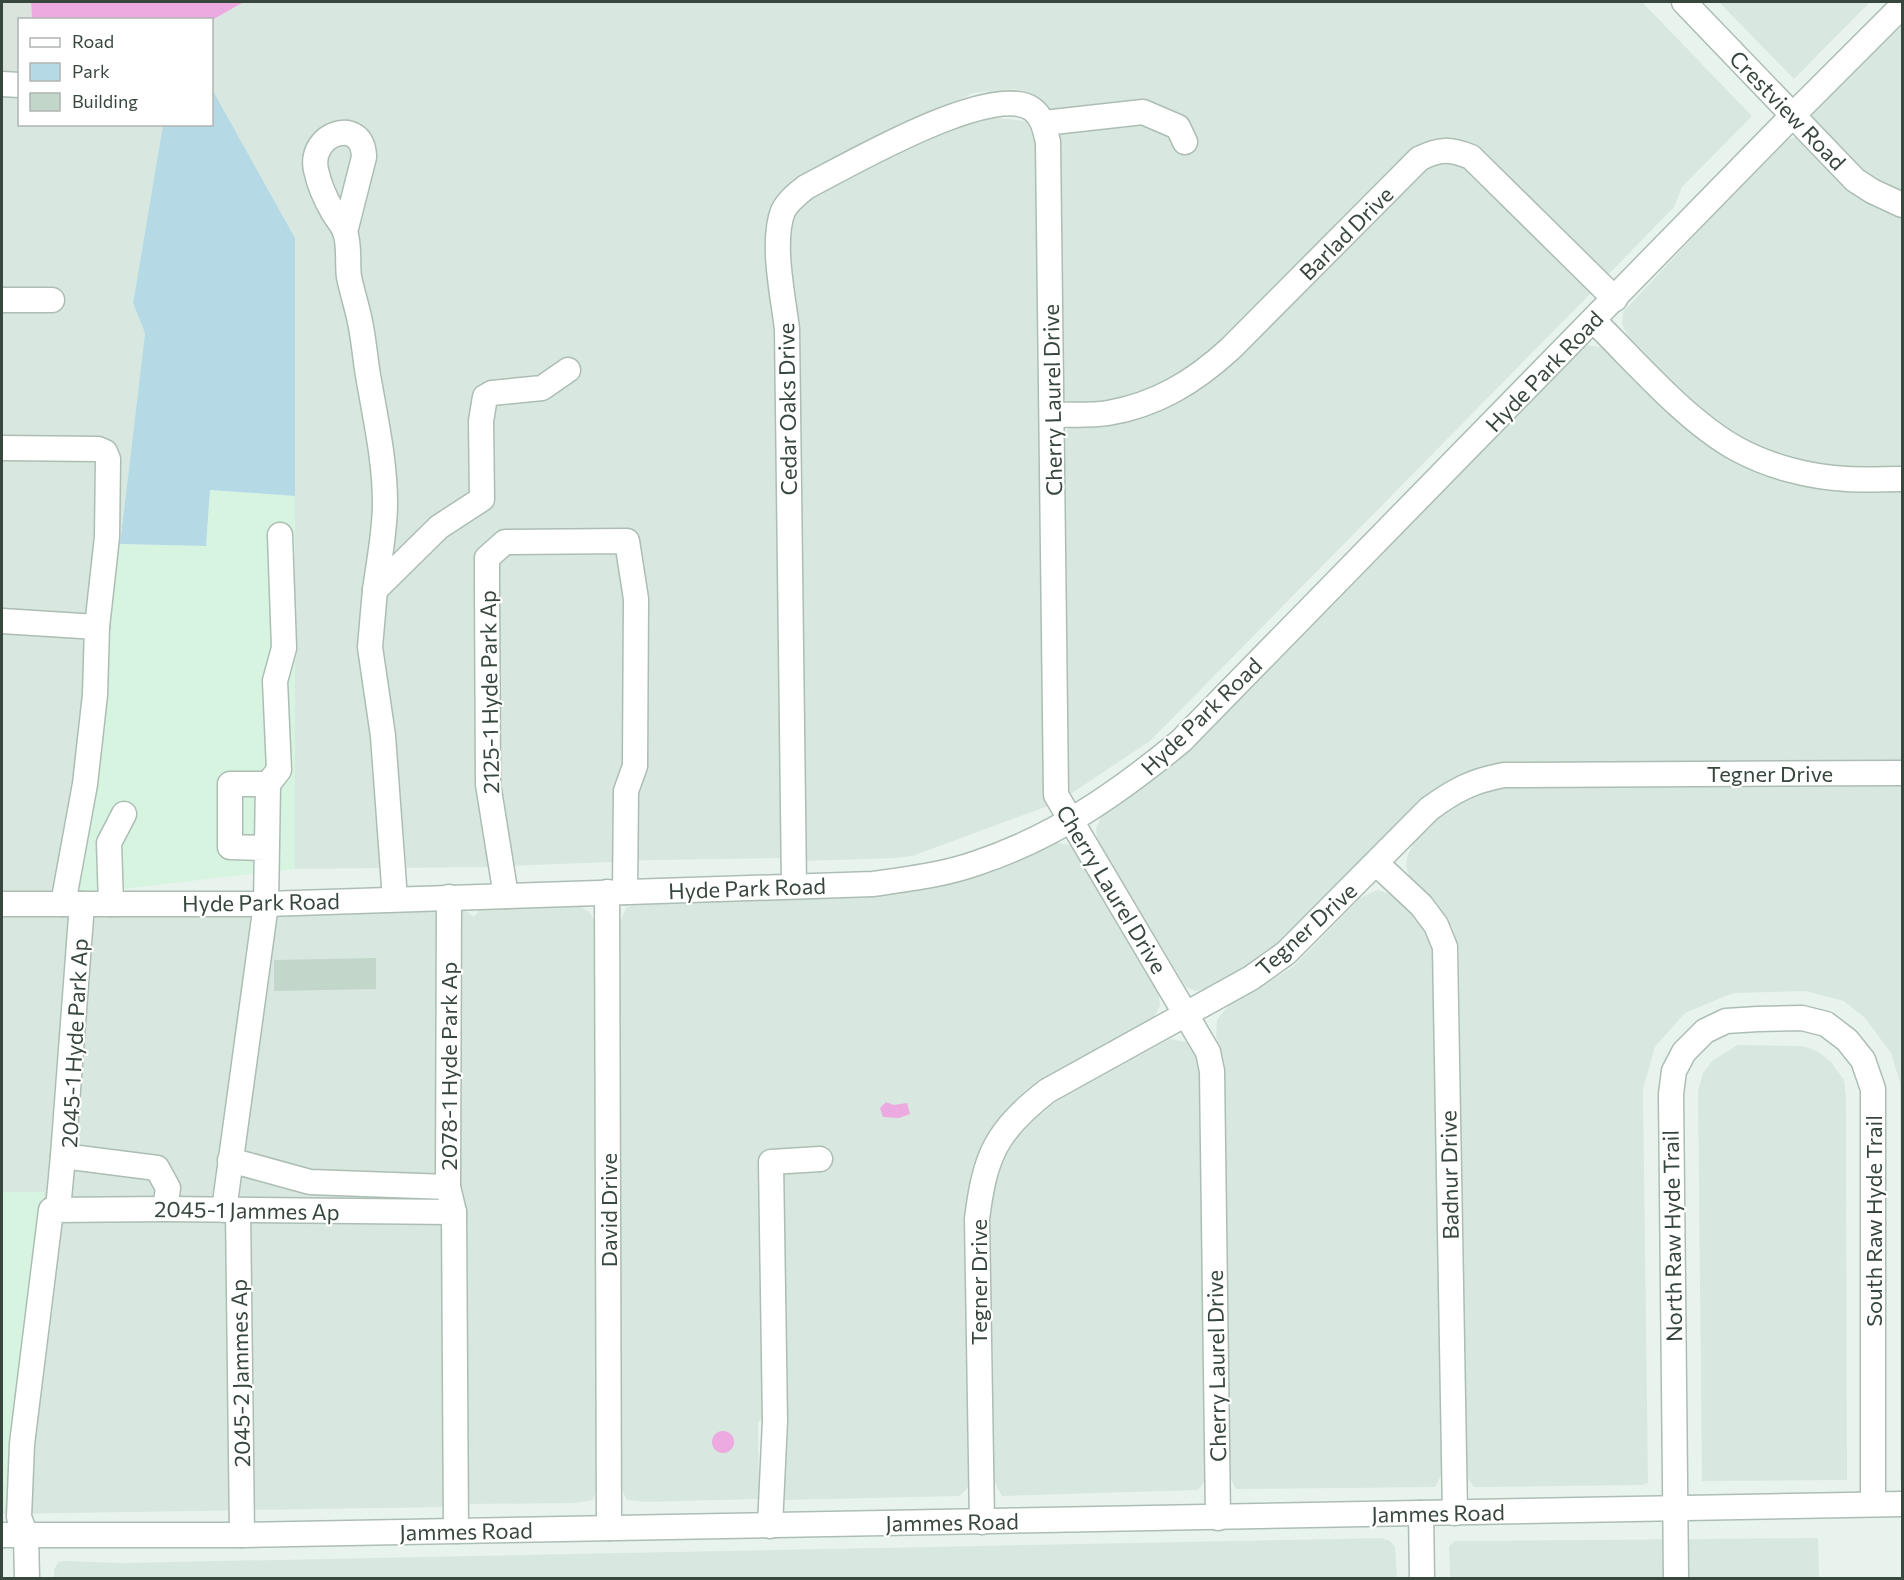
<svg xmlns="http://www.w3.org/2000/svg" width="1904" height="1580" viewBox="0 0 1904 1580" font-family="Commissioner,sans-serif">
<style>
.residential{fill:#d8e7df}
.commercial{fill:#d6f4e0}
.industrial{fill:#dbe3dd}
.green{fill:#b5dae5}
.water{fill:#ecaae0}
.building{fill:#c2d7ca}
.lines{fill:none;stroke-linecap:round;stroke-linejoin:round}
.minor-casing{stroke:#acbeb4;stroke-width:27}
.minor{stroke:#fff;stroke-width:24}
.labels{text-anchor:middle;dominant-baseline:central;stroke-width:4.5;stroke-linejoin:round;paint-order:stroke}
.street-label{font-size:22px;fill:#38473e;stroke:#fff}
</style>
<rect width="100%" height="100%" fill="#e9f3ee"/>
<g class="residential">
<path d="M244 2H1642L1752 116 1682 187 1674 207 1607 276 1474 145 1446 138 1412 150 1204 361 1132 397 1071 407 1061 395 1056 118 1039 99 1016 89 973 93 793 180 778 196 768 239 778 336 784 858 657 860 481 867 295 869V238L212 89V20Z"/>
<path d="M1719 2H1870L1794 79Z"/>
<path d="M1902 20V197L1859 172 1813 124V116L1815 108Z"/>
<path d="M2 74H19L20 124 163 125 133 303 145 333 78 894H2Z"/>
<path d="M986 117 1027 121 1039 132 1048 806 912 856 895 858 806 861 796 323 785 241 795 214 810 200 929 136Z"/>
<path d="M1795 137 1807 143 1902 215V468H1858L1812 464 1764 450 1712 421 1631 342 1622 324 1623 312 1782 142Z"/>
<path d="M1458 159 1594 290 1150 741 1069 795 1066 787 1063 437 1068 429 1076 423 1143 415 1427 165Z"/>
<path d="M1587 345 1607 348 1686 428 1735 462 1787 483 1839 490H1902V762L1488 767 1285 939 1247 968 1210 988 1196 991 1186 987 1098 844 1096 829 1101 816 1155 778Z"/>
<path d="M1902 784V1479H1900V1083L1891 1053 1865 1018 1844 1001 1805 991 1733 993 1685 1013 1655 1047 1643 1089 1648 1483 1642 1485 1474 1487 1465 1474 1459 950 1452 927 1439 909 1411 882 1406 866 1407 857 1414 842 1451 806 1503 787Z"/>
<path d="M1055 842 1073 846 1158 989 1160 1006 1151 1022 1029 1091 1000 1118 983 1143 971 1172 966 1208 968 1487 960 1496 782 1500 780 1177 789 1168 829 1167 828 1146 764 1151 765 1420 758 1421 759 1499 645 1502 627 1500 621 1488 618 927 626 908 640 901 853 896 910 891 985 873Z"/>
<path d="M1377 890 1396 896 1430 932 1434 953 1442 1473 1435 1487 1236 1489 1229 1475 1223 1057 1216 1037 1217 1020 1229 1005 1293 967 1360 898Z"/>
<path d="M484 904H578L589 912 595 921 598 1484 593 1500 576 1503 469 1504 466 1497 448 1507 4 1514 44 1192H2V917H77L463 909 474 917Z"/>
<path d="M1170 1039 1186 1042 1193 1048 1200 1063 1205 1481 1198 1490 1002 1496 991 1476 989 1229 993 1183 1008 1146 1041 1110Z"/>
<path d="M1738 1045 1802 1046 1817 1051 1831 1062 1844 1080 1846 1097 1847 1480 1702 1481 1698 1091 1703 1073 1713 1060Z"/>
<path d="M1382 1538 1390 1541 1395 1547 1397 1578H54V1570L58 1562 62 1561 123 1563Z"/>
<path d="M1818 1538 1819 1578H1450L1449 1546 1455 1541Z"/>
</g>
<g class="commercial">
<path d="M210 490 295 496V869L78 894 120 544 206 546Z"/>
<path d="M2 1192H44L4 1514H2Z"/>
</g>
<path class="industrial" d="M2 2H31L32 19 20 20 19 74H2Z"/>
<path class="green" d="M212 89 295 238V496L210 490 206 546 120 544 145 333 133 303 163 125 212 124Z"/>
<g class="water">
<path d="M31 2H244L212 20 32 19Z"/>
<path d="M886 1102 894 1105 907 1103 910 1114 899 1118 883 1117 880 1108Z"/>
<circle cx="723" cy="1442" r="11"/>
</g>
<path class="building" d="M376 958V989L274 991V960Z"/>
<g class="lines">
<defs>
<g id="minor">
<path d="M1684 2 1855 180 1872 191 1902 205"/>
<path d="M2 84 20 85"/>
<path d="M1044 123 1143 112 1178 127 1185 142"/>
<path d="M345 232 364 157C363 115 308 133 316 170 319 184 326 200 333 212 337 219 343 225 345 232 350 245 347 263 349 277 352 291 356 304 359 317 364 338 365 360 369 381 376 421 385 462 385 503 385 532 379 561 375 590"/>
<path d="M2 300H52"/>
<path d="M1594 321C1636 362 1686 421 1737 449 1770 467 1810 477 1847 479 1866 480 1884 479 1902 479"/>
<path d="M1052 415C1070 414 1090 416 1108 413 1156 405 1194 382 1230 349L1419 159C1440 148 1450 149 1471 157L1615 299"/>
<path d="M2 448 98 449 105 452 108 459 107 537 97 627 95 695 85 784 63 904"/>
<path d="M2 621 97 627"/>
<path d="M268 784 279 770 275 681 284 648 280 535"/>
<path d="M1377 864 1421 905 1436 925 1445 947 1455 1513"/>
<path d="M794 886 787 329C783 296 771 242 783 211 788 201 797 194 806 187 847 166 992 81 1032 109 1043 117 1045 130 1048 142L1056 795 1208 1052 1212 1071 1218 1518"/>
<path d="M607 892 609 1528"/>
<path d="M506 896 488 784 487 586V558L505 542 627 541 636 599 635 766 626 791 625 892"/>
<path d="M449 897 448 1187 454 1212"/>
<path d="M395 899 383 736 370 647 375 590 439 527 482 499 481 421 485 397 492 393 542 388 568 370"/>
<path d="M2 904H266L873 884C908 879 943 875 977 863 1055 837 1118 793 1181 741L1793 115 1902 6"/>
<path d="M82 904 63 1156 157 1168 168 1188 165 1209"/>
<path d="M111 904 109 843 124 814"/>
<path d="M230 1160 310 1182 448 1187"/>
<path d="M58 1209 63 1156"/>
<path d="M224 1210 266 904 268 784H230V847L267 848"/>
<path d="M238 1210 242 1535"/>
<path d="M1421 1513 1422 1578"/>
<path d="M982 1522 977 1219C985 1155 996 1131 1047 1091L1251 978 1286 953 1429 809C1455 790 1472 781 1504 775L1902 773"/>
<path d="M770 1526 775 1421 771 1162 820 1159"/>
<path d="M2 1535H242L1902 1504"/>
<path d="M27 1578 26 1536 19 1517 22 1444 51 1210 165 1209 454 1212 456 1531"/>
<path d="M1676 1578 1671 1094 1674 1071 1684 1052 1705 1031 1726 1021 1758 1019 1802 1018 1826 1024 1847 1040 1863 1060 1873 1089V1504"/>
</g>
</defs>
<use href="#minor" class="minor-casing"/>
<use href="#minor" class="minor"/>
</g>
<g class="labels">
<g class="street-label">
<text transform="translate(1788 110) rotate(46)">Crestview Road</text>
<text transform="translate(1346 233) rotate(-45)">Barlad Drive</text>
<text transform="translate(1544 371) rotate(-46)">Hyde Park Road</text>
<text transform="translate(1052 400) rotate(-91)">Cherry Laurel Drive</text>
<text transform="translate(787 409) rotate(-91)">Cedar Oaks Drive</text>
<text transform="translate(489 692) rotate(-91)">2125-1 Hyde Park Ap</text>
<text transform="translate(1201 716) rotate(-44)">Hyde Park Road</text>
<text x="1770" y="773">Tegner Drive</text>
<text transform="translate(747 888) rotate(-2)">Hyde Park Road</text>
<text transform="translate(1112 889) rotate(59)">Cherry Laurel Drive</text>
<text transform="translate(261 902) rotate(-1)">Hyde Park Road</text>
<text transform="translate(1306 929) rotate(-42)">Tegner Drive</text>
<text transform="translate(74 1043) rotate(-87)">2045-1 Hyde Park Ap</text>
<text transform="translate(448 1066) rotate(-90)">2078-1 Hyde Park Ap</text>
<text transform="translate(1449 1175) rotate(-91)">Badnur Drive</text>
<text transform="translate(247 1210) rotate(1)">2045-1 Jammes Ap</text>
<text transform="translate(608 1210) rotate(-90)">David Drive</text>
<text transform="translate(1873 1221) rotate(-90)">South Raw Hyde Trail</text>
<text transform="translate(1672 1236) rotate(-91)">North Raw Hyde Trail</text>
<text transform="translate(978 1282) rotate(-90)">Tegner Drive</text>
<text transform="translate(1216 1366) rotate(-91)">Cherry Laurel Drive</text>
<text transform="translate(240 1373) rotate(-91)">2045-2 Jammes Ap</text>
<text transform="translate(1438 1513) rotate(-1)">Jammes Road</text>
<text transform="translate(952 1522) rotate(-1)">Jammes Road</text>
<text transform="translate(466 1531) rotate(-1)">Jammes Road</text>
</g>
</g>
<rect width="1904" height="1580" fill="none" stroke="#38473e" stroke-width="6"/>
<rect x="18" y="18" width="195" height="108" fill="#ffffff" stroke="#afb5b2" stroke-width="1.5"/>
<rect x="30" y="38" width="30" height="9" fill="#ffffff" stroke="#afb5b2" stroke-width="1.5"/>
<text x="72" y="48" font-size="18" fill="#38473e">Road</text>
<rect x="30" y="63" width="30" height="18" fill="#b5dae5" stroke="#afb5b2" stroke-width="1.5"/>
<text x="72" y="78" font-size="18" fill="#38473e">Park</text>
<rect x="30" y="93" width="30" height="18" fill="#c2d7ca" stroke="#afb5b2" stroke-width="1.5"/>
<text x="72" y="108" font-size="18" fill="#38473e">Building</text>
</svg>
